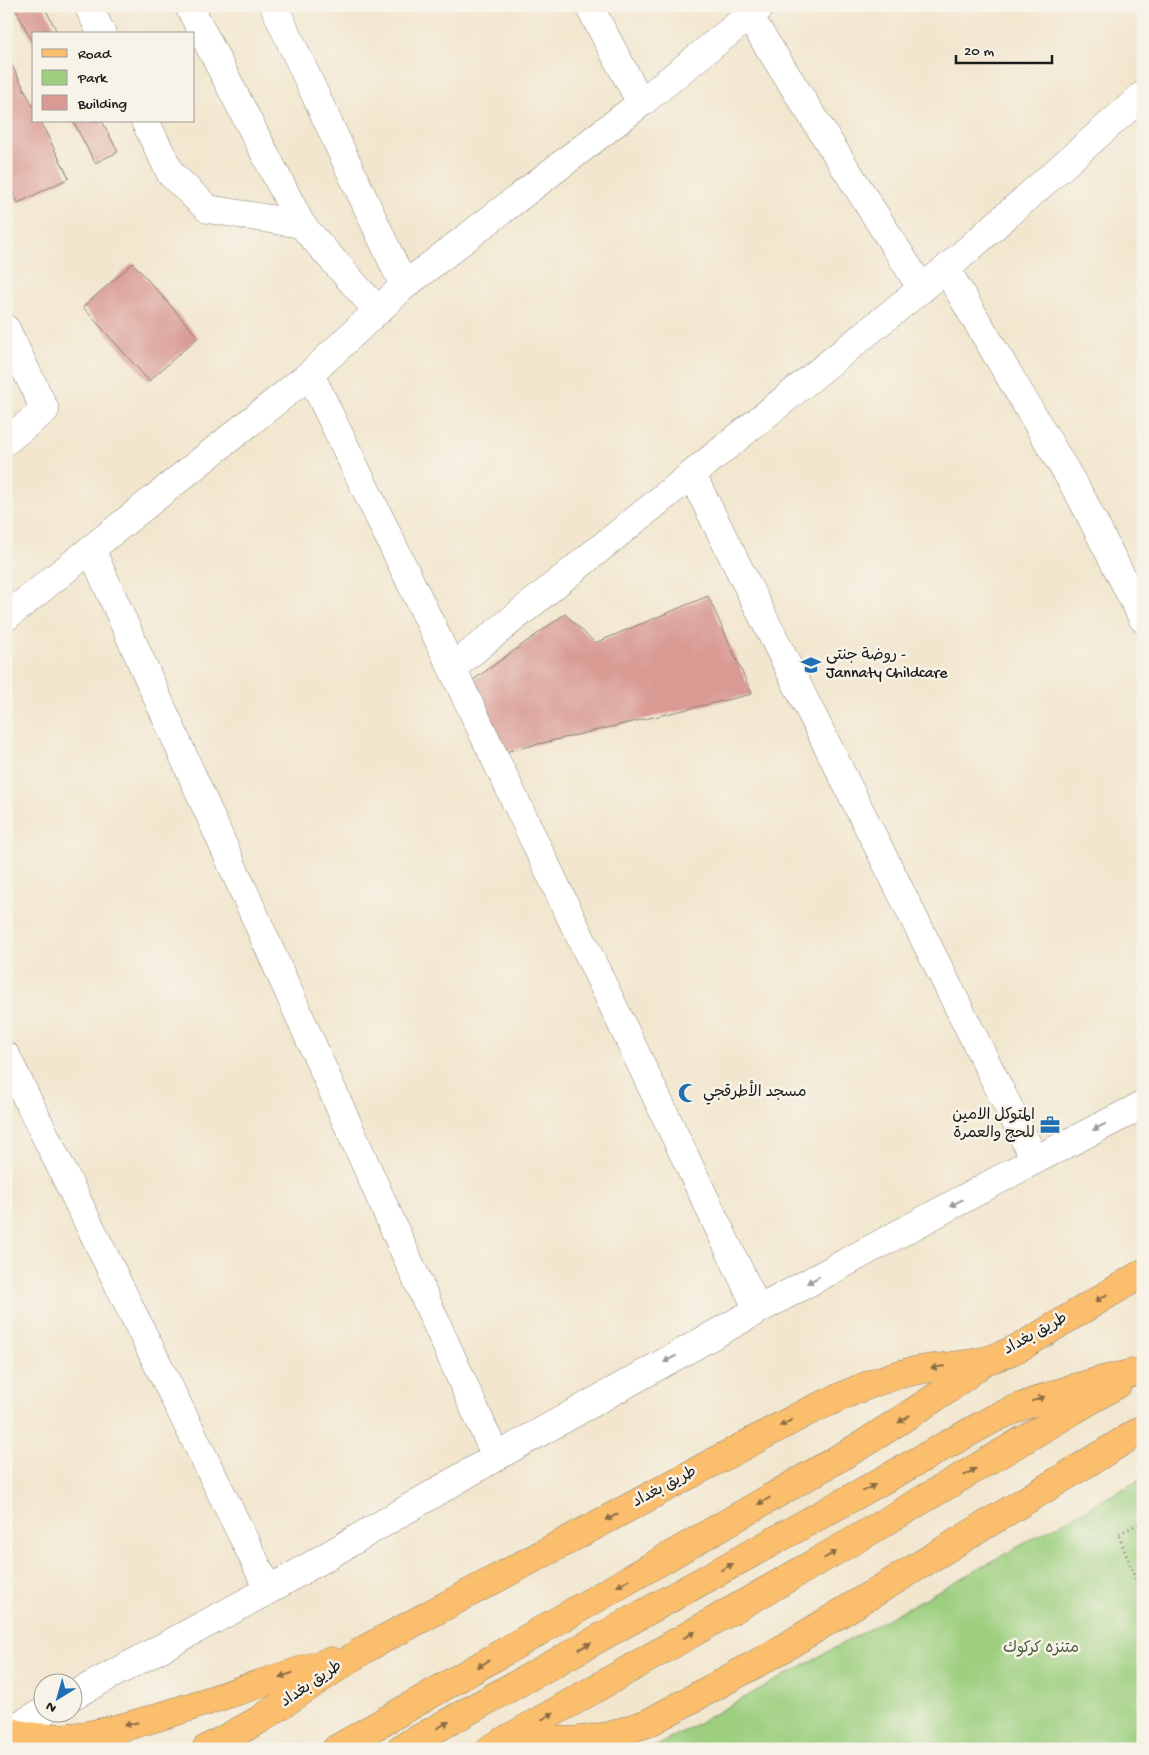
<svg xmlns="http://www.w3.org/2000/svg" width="1149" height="1755" viewBox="0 0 1149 1755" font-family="'Gochi Hand','Playpen Sans Arabic',sans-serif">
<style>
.green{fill:#9dcf7f;stroke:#5c764e}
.building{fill:#d89a93}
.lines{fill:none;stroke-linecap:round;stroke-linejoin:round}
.minor-casing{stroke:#878175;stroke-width:29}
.major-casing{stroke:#878175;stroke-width:29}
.path{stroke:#878175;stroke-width:3;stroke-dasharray:1 4;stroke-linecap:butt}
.minor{stroke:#fff;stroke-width:28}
.major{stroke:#fabe6d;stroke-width:28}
.oneway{fill:#999}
.oneway2{fill:#8b6d44}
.labels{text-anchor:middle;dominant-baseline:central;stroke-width:5;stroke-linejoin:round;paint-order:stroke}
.poi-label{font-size:16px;fill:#1c1c1c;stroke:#f7f3e8;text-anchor:start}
.street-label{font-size:16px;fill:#1c1c1c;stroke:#f7f3e8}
.park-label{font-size:16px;fill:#495b3f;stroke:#f7f3e8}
</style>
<rect width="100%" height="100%" fill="#f7f3e8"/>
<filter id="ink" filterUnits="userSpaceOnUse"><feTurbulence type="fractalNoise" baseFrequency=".02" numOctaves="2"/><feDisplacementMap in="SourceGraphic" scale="10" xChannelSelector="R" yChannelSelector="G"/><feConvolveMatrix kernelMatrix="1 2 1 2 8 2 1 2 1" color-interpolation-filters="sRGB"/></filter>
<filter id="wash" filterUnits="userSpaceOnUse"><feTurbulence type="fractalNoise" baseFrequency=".0096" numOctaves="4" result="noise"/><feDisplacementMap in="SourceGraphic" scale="20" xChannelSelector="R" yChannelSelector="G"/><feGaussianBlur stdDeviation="1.12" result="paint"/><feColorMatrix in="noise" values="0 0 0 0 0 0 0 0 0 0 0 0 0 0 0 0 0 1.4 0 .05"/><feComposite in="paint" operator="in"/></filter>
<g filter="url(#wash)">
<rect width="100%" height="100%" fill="#f2e6ce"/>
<path class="green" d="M1143 1478V1749H651Z"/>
<g id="blocks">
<g class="building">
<path d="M14 6H44L58 34H34V45Z"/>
<path d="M6 54 34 108V121H40L69 178 18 203 6 179Z"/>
<path d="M73 121H102L118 152 95 163Z"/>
<path d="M133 263 198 337 149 381 83 307Z"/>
<path d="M708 596 752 694 500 753 469 683 565 614 595 643Z"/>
</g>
</g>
</g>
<g filter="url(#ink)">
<use href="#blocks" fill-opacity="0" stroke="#878175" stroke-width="1"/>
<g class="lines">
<defs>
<g id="minor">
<path d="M88 6 102 34"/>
<path d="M189 6 301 224 378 311"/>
<path d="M274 6 404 286"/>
<path d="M589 6 641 103"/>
<path d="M749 16 922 289"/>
<path d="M145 121 171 174 208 209 301 224"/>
<path d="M946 269 1081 497 1143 619"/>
<path d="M6 329 45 410 6 441"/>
<path d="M310 374 452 668 758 1310"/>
<path d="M692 475 1035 1160"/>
<path d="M91 549 496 1457"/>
<path d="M6 617 310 374 404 286 641 103 761 6"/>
<path d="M452 668 946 269 1143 95"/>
<path d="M6 1056 269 1590"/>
<path d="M72 1696 269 1590 496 1457 758 1310 1035 1160 1143 1105"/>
<path d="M8 1731 43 1712"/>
</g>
<g id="major">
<path d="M6 1730C64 1754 157 1717 214 1699 253 1686 292 1673 331 1661"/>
<path d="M509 1738 572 1741 609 1736 648 1723 772 1655 1143 1429"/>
<path d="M206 1749 259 1720 365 1649 805 1413C836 1399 868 1383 901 1374 930 1366 960 1367 988 1360 1001 1356 1012 1351 1024 1345L1143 1273"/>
<path d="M336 1749 865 1443 947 1390 985 1361"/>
<path d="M400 1749 993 1419C1040 1397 1087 1382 1138 1372"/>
<path d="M490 1749 853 1541 1118 1384"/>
</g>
</defs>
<use href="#minor" class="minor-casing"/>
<use href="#major" class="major-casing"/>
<path class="path" d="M1143 1522 1118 1534 1143 1597"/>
<use href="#minor" class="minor"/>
<use href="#major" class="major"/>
</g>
<defs><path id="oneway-solid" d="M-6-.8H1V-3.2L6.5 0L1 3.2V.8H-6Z" transform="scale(1.25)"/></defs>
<g class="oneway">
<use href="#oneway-solid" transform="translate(1099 1127) rotate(153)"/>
<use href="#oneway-solid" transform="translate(956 1203) rotate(152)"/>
<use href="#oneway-solid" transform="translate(813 1280) rotate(152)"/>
<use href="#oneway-solid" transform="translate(670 1359) rotate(151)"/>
</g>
<g class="oneway2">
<use href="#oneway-solid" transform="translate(1101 1298) rotate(149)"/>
<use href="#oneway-solid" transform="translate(938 1367) rotate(172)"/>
<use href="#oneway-solid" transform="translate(1038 1399) rotate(-20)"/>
<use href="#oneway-solid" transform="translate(904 1419) rotate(147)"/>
<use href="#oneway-solid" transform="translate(786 1423) rotate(152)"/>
<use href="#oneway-solid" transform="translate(970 1472) rotate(-31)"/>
<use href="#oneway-solid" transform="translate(869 1488) rotate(-29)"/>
<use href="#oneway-solid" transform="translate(764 1501) rotate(150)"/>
<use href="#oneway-solid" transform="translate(612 1517) rotate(152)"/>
<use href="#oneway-solid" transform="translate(830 1555) rotate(-30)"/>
<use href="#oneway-solid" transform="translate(727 1567) rotate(-29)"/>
<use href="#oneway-solid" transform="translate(623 1583) rotate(150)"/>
<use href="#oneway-solid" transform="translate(689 1635) rotate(-30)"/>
<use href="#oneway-solid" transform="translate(585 1646) rotate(-29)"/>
<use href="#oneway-solid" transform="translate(483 1664) rotate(150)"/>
<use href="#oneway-solid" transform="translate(286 1675) rotate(162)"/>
<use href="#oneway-solid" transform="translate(548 1716) rotate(-30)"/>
<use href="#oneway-solid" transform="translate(131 1724) rotate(166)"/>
<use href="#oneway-solid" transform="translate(443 1725) rotate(-29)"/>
</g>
</g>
<defs>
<symbol id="school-bare" viewBox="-9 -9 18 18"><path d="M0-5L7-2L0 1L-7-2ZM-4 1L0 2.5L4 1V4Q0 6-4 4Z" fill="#1f6fb2" stroke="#f7f3e8" stroke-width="2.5" paint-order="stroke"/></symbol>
<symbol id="mosque-bare" viewBox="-9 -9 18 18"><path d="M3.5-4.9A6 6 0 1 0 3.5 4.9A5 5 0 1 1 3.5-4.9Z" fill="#1f6fb2" stroke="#f7f3e8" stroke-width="2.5" paint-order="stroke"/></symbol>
<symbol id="office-bare" viewBox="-9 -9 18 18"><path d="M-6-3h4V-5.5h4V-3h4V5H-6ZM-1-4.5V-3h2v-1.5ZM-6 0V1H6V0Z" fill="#1f6fb2" stroke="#f7f3e8" stroke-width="2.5" paint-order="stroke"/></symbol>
</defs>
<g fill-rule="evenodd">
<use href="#school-bare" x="797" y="651" width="28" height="28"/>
<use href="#mosque-bare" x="674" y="1079" width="28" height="28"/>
<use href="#office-bare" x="1036" y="1111" width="28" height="28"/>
</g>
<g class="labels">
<g class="poi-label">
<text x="826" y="656">روضة جنتي -<tspan x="826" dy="18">Jannaty Childcare</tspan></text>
<text x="703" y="1093">مسجد الأطرقجي</text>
<text x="1035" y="1116" text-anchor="end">المتوكل الامين<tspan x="1035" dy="18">للحج والعمرة</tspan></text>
</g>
<g class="street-label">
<text transform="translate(1036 1335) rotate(-29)">طريق بغداد</text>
<text transform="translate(665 1488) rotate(-28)">طريق بغداد</text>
<text transform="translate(312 1685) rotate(-34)">طريق بغداد</text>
</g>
<g class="park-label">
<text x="1041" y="1649">متنزه كركوك</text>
</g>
</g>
<rect width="1149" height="1755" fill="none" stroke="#f7f3e8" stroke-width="25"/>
<rect x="32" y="32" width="162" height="90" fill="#f7f3e8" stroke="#9f9d96"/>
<rect x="42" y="49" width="25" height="8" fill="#fabe6d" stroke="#9f9d96"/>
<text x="78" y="58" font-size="15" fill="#1c1c1c">Road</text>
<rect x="42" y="70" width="25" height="15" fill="#9dcf7f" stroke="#9f9d96"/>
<text x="78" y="82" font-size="15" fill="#1c1c1c">Park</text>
<rect x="42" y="95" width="25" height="15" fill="#d89a93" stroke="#9f9d96"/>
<text x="78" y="108" font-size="15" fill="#1c1c1c">Building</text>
<g transform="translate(58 1698) rotate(217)"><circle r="24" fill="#f7f3e8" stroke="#9f9d96"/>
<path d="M0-4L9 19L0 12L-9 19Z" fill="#1f6fb2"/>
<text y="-8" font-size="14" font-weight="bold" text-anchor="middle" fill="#1c1c1c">N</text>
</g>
<path d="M956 55v8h96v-8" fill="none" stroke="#1c1c1c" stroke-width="2.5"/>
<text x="964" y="55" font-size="15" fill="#1c1c1c" stroke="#f7f3e8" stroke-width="4" paint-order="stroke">20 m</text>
</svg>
